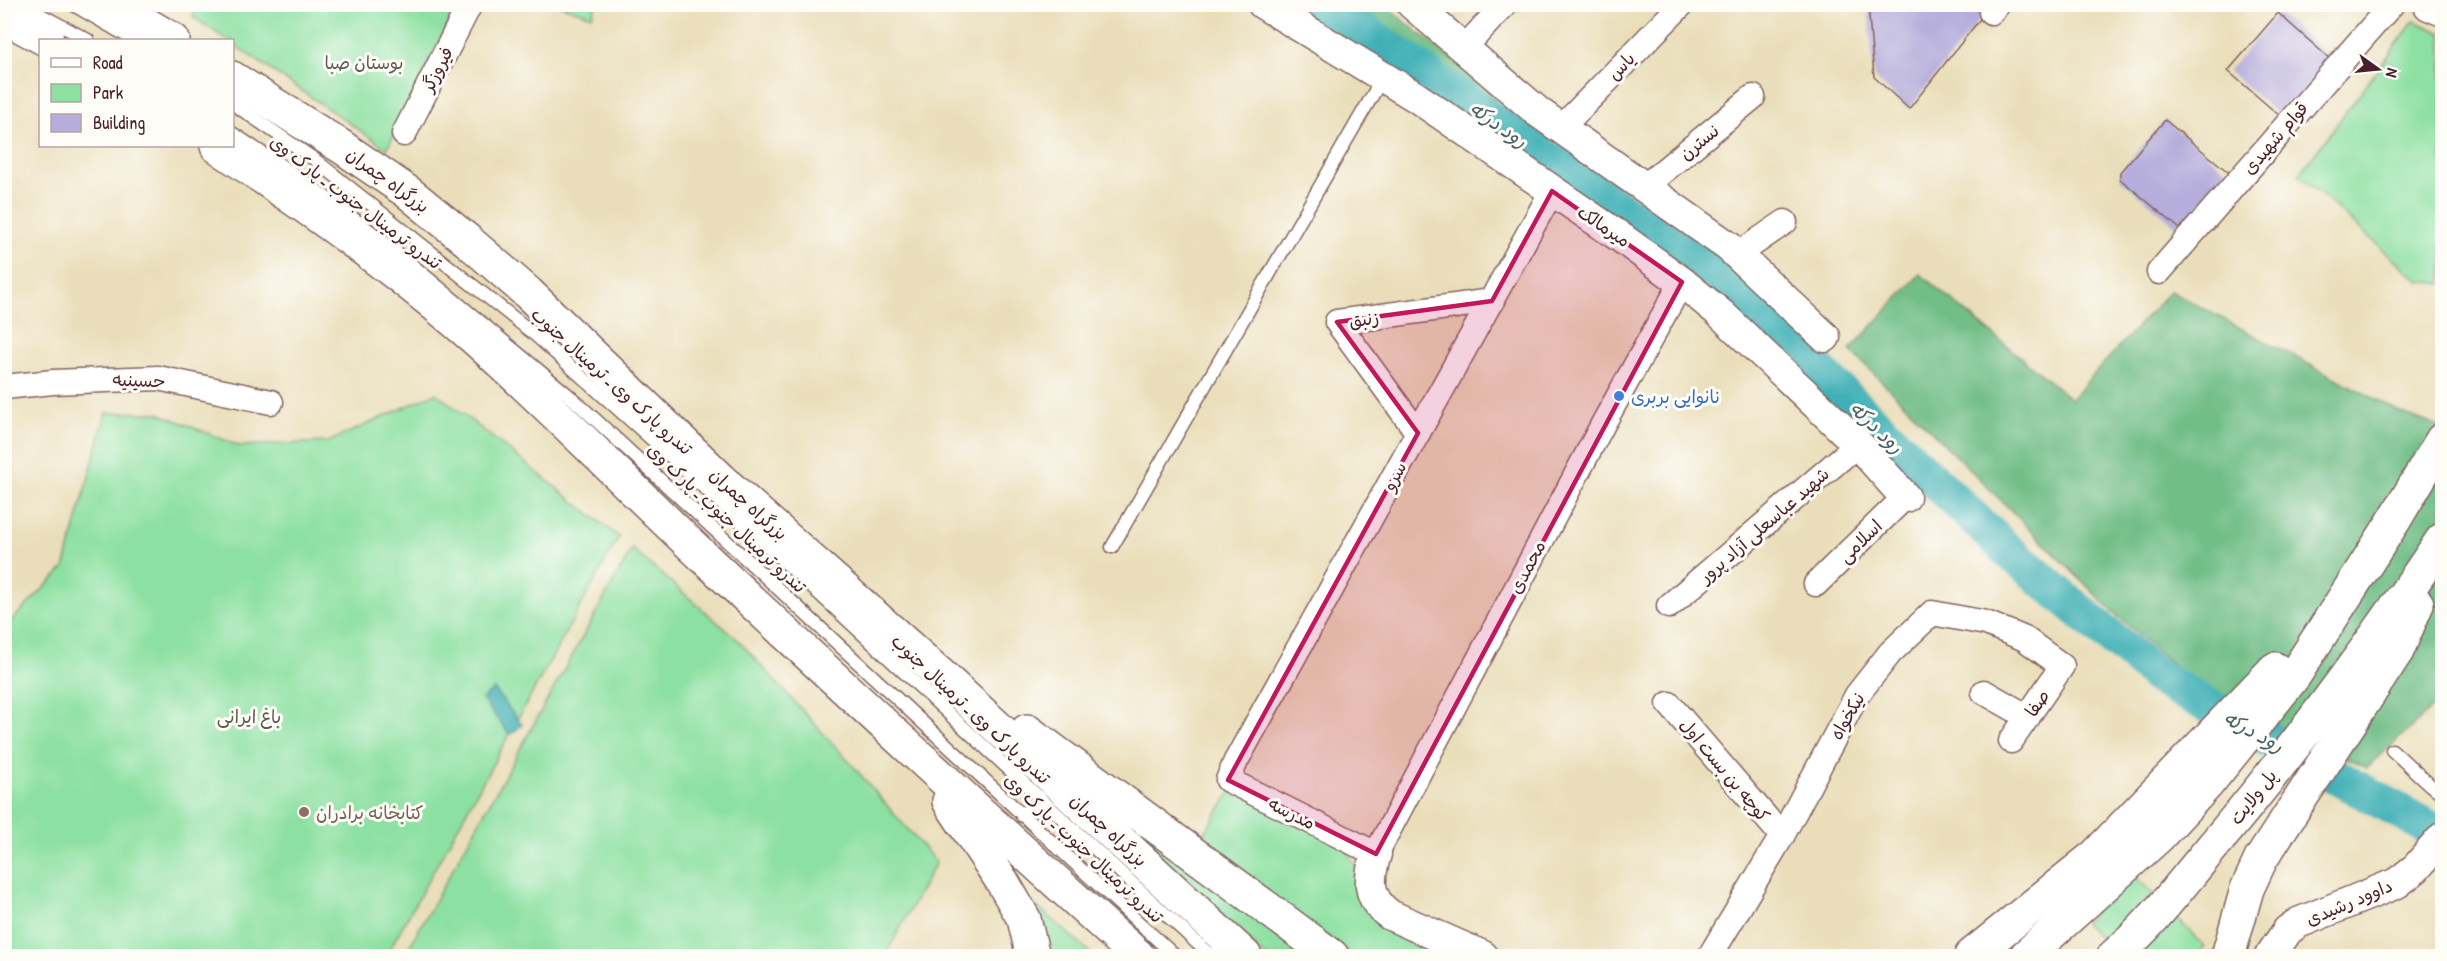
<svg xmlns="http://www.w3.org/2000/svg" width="2447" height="961" viewBox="0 0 2447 961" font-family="'Patrick Hand','Playpen Sans Arabic',sans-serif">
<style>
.green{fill:#8ce0a1;stroke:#6b8066;stroke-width:1.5}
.forest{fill:#71be87;stroke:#5e6e59;stroke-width:1.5}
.water{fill:#3fb0b6;stroke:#446870;stroke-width:1.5}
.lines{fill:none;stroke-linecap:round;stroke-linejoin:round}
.river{stroke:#3fb0b6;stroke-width:36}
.building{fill:#b5addc}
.service-casing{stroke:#82625d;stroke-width:15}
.minor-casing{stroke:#82625d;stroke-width:27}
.tertiary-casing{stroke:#82625d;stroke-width:33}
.secondary-casing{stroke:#82625d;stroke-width:36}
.trunk-casing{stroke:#82625d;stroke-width:36}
.service{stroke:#fff;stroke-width:12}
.minor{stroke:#fff;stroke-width:24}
.tertiary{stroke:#fff;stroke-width:30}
.secondary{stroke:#fff;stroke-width:33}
.trunk{stroke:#fff;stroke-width:33}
.marked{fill:#c2185b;fill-opacity:0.2;stroke:#c2185b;stroke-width:4.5;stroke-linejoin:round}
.shop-dot{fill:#3f7fe0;stroke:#fdfcf7;stroke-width:2}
.education-dot{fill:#8d6e63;stroke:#fdfcf7;stroke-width:2}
.labels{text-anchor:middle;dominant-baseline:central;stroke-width:6;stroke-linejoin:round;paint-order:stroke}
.park-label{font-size:18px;fill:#5e594e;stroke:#fdfcf7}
.street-label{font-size:18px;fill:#4a1f2b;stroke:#fdfcf7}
.shop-label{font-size:18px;fill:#366cbe;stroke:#fdfcf7;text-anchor:start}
.education-label{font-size:18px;fill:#785e54;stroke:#fdfcf7;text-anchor:start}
.water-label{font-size:20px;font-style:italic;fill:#45606a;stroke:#fdfcf7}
</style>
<rect width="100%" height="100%" fill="#fdfcf7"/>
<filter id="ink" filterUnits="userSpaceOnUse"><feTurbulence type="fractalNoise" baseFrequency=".0167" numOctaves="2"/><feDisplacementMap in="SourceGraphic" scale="12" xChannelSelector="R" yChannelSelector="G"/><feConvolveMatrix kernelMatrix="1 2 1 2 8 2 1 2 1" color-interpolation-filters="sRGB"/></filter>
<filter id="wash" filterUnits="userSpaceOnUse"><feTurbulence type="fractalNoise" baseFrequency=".008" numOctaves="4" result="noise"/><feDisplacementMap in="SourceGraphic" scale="24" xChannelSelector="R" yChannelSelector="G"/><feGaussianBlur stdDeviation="1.35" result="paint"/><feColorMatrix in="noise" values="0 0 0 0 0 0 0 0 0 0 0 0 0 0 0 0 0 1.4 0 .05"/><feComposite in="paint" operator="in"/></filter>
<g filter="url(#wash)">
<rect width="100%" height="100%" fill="#eadeba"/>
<g class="green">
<path d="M197 4 457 5 387 149 233 44 232 40H227L193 17Z"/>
<path d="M559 5 596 4V5L592 16Z"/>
<path d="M2414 21 2442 33V283L2420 282 2299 175Z"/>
<path d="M436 393 619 537 386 956H5V627L64 568 106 413H158L239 446 328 442Z"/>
<path d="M632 549 736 638 852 765 936 862 885 956H404Z"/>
<path d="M1236 790 1346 848 1358 871 1448 956H1354L1198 843 1228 796Z"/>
<path d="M1158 838 1316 956H1265L1169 870 1142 841Z"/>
<path d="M2133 874 2205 947 2196 956H2118L2084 923Z"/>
<path d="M1029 900 1094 956H1045Z"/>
</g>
<g class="forest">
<path d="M1383 4 1497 96 1492 103 1339 5Z"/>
<path d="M1920 274 2071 399 2170 291 2400 412 2442 428V699L2367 768 2195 684 2112 611 1850 350Z"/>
</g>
<path class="water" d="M494 689 522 725 510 735 482 699Z"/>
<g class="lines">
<path class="river" d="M1320 4 1342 16 1718 275 2007 550 2162 680 2442 835"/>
</g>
<g id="blocks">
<g class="building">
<path d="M1868 4H1992L1909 109 1874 77Z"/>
<path d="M2278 13 2330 59 2281 117 2228 71Z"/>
<path d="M2165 120 2233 176 2185 233 2120 179V172Z"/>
</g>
</g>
</g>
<g filter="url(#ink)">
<use href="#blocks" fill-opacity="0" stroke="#82625d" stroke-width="1.5"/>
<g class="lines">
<defs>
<g id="service">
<path d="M21 4 88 40"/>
<path d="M72 4 134 40"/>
<path d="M232 103 314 159 534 334 658 445 1211 956"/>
<path d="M232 133 303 180 382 240 572 398 1175 956"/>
<path d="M1112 547 1383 77"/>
<path d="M2392 750 2430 785 2442 793"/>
<path d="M1022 816 1040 797"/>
</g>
<g id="minor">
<path d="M1991 12 1998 4"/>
<path d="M1463 49 1505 4"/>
<path d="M1561 128 1682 4"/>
<path d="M404 134 470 4"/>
<path d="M1644 187 1753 97"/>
<path d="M1552 191 1236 761 1228 780 1376 854 1603 424 1682 282"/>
<path d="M1737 255 1785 222"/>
<path d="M2159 272 2392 4"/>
<path d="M4 387 53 382 158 378 271 402"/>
<path d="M1418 433 1337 322 1492 301"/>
<path d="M1816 584 1905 497"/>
<path d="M1669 606 1858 444"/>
<path d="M1984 692 2028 717"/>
<path d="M1669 704 1782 836"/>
<path d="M1710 956 1782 836 1857 695 1890 653 1932 613 1986 623 2025 639 2062 666 2011 741"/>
</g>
<g id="tertiary">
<path d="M1263 4 1416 97 1623 239 1682 282 1721 314 1858 444 1905 497"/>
<path d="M1412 4 1538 112 1729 247 1825 337"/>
<path d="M1376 854C1368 879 1367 899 1390 915L1483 956"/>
<path d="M2270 956 2288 930 2298 923 2397 883 2416 868 2442 838"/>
</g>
<path id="secondary" d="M2430 4 2442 9"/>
<g id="trunk">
<path d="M112 4 173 40"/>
<path d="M4 17 47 40"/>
<path d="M232 78 342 147 409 193 468 241 528 293 729 487 944 678 1245 956"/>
<path d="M217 146C305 206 394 267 474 338 554 409 628 486 706 559 849 693 993 825 1138 956"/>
<path d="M1027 731 1332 956"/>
<path d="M949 801 1002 881 1024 919 1033 956"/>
<path d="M1971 956 2096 855 2275 669"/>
<path d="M2026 956 2158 837 2208 783 2254 726 2294 676 2395 519 2442 440"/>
<path d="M2114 956C2150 926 2179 887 2209 851 2293 752 2370 647 2442 540"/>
<path d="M2228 956 2247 889 2261 859 2397 651 2417 604"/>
</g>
</defs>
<use href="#service" class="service-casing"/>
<use href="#minor" class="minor-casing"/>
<use href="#tertiary" class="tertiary-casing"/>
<use href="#secondary" class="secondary-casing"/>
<use href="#trunk" class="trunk-casing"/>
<use href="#service" class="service"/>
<use href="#minor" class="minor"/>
<use href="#tertiary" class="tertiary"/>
<use href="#secondary" class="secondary"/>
<use href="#trunk" class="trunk"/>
</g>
</g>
<path class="marked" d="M1552 191 1682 282 1376 854 1228 780 1418 433 1337 322 1492 301Z"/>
<circle class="shop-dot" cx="1619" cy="396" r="6"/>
<circle class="education-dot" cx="304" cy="812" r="6"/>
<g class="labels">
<g class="park-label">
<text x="364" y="62">بوستان صبا</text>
<text x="249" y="716">باغ ایرانی</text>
</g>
<g class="street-label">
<text transform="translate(1621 66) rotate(-46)">یاس</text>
<text transform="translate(437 69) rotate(-63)">فیروزگر</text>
<text transform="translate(2275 138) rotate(-49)">قوام شهیدی</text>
<text transform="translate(1699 142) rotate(-39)">نسترن</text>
<text transform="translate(388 180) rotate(36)">بزرگراه چمران</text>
<text transform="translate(356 202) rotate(37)">تندرو ترمینال جنوب ـ پارک وی</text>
<text transform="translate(1604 226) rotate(34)">میرمالک</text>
<text transform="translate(1364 319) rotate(-8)">زنبق</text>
<text transform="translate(139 380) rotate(2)">حسینیه</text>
<text transform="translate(612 381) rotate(42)">تندرو پارک وی ـ ترمینال جنوب</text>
<text transform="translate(1394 476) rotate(-61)">سرو</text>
<text transform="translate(749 504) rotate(42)">بزرگراه چمران</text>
<text transform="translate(727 518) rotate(43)">تندرو ترمینال جنوب ـ پارک وی</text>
<text transform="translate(1764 525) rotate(-41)">شهید عباسعلی آزاد پرور</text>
<text transform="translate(1860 541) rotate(-44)">اسلامی</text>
<text transform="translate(1527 567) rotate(-62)">محمدی</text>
<text transform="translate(2037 703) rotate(-56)">صفا</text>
<text transform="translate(971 709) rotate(43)">تندرو پارک وی ـ ترمینال جنوب</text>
<text transform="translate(1847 716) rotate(-60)">نیکخواه</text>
<text transform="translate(1725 770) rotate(50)">کوچه بن بست اول</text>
<text transform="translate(2253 797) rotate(-52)">پل ولایت</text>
<text transform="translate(1292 813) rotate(27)">مدرسه</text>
<text transform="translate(1109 830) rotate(43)">بزرگراه چمران</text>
<text transform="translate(1084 848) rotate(43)">تندرو ترمینال جنوب ـ پارک وی</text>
<text transform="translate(2349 902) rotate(-23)">داوود رشیدی</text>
</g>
<g class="shop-label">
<text x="1631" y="396">نانوایی بربری</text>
</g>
<g class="education-label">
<text x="316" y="812">کتابخانه برادران</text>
</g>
<g class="water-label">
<text transform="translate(1499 124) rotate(35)">رود درکه</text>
<text transform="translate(1877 427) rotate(44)">رود درکه</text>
<text transform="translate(2254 731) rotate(29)">رود درکه</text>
</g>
</g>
<rect width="2447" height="961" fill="none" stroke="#fdfcf7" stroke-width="24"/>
<rect x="39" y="39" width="195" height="108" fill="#fdfcf7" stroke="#b5a4a5" stroke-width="1.5"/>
<rect x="51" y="58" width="30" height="9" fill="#ffffff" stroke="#b5a4a5" stroke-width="1.5"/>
<text x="93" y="69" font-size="18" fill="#4a1f2b">Road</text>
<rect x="51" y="84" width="30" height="18" fill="#8ce0a1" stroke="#b5a4a5" stroke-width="1.5"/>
<text x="93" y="99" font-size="18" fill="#4a1f2b">Park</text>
<rect x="51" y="114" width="30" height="18" fill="#b5addc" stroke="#b5a4a5" stroke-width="1.5"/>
<text x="93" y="129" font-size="18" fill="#4a1f2b">Building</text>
<g transform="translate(2378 69) rotate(105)" stroke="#fdfcf7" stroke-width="4.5" paint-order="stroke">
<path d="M0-4.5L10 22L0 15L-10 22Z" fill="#4a1f2b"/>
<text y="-9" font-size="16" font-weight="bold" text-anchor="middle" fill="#4a1f2b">N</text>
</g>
</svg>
